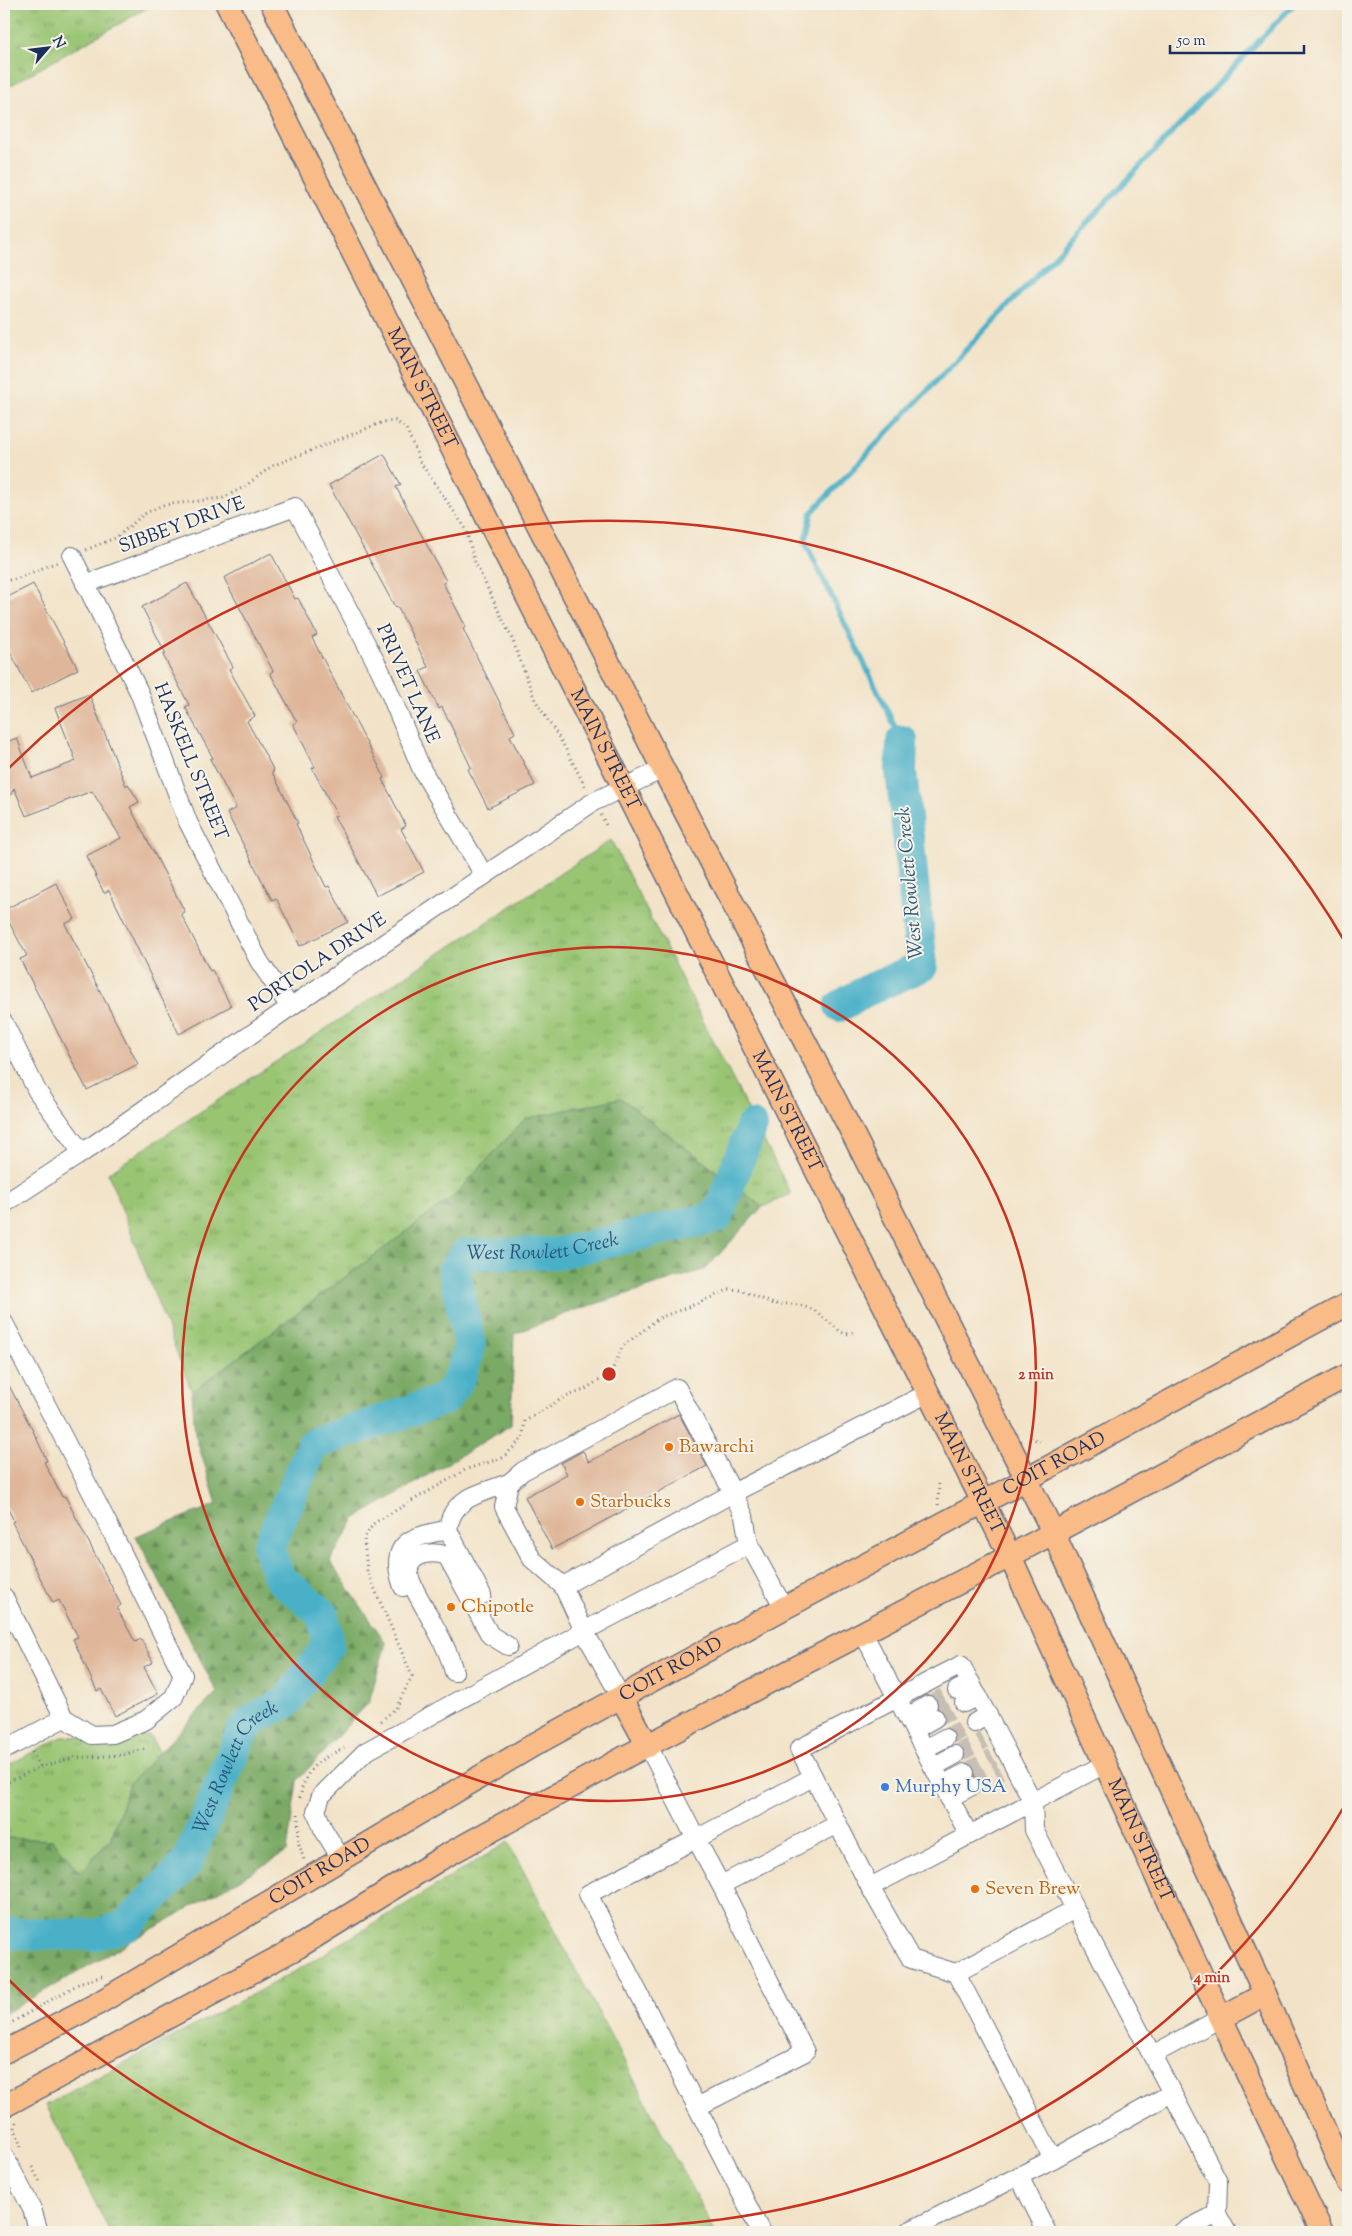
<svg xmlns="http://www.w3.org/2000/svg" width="1352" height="2236" viewBox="0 0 1352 2236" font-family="'Sorts Mill Goudy',serif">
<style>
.grass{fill:url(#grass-tufts);stroke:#5a7a68}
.forest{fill:url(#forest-firs);stroke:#4a6c62}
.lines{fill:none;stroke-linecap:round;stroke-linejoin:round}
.stream{stroke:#49b0c8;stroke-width:5.5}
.river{stroke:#49b0c8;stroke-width:32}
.building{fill:#dfb699}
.minor-tunnel{stroke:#c7bfb3;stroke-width:18;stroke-dasharray:18 9;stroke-linecap:butt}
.minor-casing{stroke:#666e83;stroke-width:20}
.major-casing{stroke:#666e83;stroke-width:25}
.path{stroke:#666e83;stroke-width:3;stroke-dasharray:1 4;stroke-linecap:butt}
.minor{stroke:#fff;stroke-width:18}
.major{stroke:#f9bc89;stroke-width:22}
.ring{fill:none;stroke:#c8321e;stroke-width:2.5}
.food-dot{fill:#e8710a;stroke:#f7f3e8;stroke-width:2}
.shop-dot{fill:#3f7fe0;stroke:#f7f3e8;stroke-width:2}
.labels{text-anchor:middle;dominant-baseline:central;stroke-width:4;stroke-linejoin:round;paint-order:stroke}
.street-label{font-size:19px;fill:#1b2f5e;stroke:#f7f3e8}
.food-label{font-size:19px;fill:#c56008;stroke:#f7f3e8;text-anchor:start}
.shop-label{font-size:19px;fill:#366cbe;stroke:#f7f3e8;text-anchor:start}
.water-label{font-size:20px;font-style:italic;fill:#29567e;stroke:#f7f3e8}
.centre{fill:#c8321e;stroke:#f7f3e8;stroke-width:2.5}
.ring-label{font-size:15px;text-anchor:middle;font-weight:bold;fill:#c8321e;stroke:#f7f3e8;stroke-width:4;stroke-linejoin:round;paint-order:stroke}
</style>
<defs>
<pattern id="grass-tufts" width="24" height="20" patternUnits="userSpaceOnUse" patternTransform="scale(1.25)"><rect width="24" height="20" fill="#99c573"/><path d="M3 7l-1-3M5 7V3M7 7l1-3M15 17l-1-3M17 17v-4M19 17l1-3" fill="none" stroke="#7ca062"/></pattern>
<pattern id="forest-firs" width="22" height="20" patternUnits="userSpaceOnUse" patternTransform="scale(1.25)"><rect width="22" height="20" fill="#7aaa65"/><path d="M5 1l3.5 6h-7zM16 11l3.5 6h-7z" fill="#638b56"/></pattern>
</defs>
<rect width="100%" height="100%" fill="#f7f3e8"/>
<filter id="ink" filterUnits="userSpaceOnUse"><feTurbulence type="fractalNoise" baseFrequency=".02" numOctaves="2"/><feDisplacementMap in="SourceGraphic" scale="10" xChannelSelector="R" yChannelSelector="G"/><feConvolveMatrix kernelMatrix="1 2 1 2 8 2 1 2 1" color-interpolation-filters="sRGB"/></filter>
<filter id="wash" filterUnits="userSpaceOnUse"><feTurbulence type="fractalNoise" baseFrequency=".0096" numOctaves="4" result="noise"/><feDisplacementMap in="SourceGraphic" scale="20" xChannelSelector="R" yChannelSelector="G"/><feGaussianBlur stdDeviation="1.12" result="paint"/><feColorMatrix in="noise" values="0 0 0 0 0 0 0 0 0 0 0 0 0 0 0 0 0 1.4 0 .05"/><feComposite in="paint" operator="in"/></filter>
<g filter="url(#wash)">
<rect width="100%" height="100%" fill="#f2e3c8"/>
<g class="grass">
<path d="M4 4H154L4 89Z"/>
<path d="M611 840 791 1194 762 1207 621 1098 525 1119 454 1196 192 1392 108 1173Z"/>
<path d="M150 1736 160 1753 129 1784 111 1838 80 1873 53 1840 4 1838V1767L62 1737Z"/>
<path d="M508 1842 715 2232H110L46 2105 294 1972Z"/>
</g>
<path class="forest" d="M621 1098 762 1207 706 1269 573 1311 514 1334 511 1425 355 1519 330 1561 386 1643 369 1702 297 1781 287 1852 4 2014V1838L53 1840 80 1873 111 1838 129 1784 217 1692 136 1536 217 1504 195 1434 192 1392 454 1196 525 1119Z"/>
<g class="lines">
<path class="stream" d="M902 741 805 542 812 512 1294 4"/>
<g class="river">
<path d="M840 1006 866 991 922 966 901 771 902 741"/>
<path id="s1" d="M4 1933 95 1935 126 1926 187 1863 242 1732 255 1718 287 1702 328 1645 323 1614 280 1579 268 1548 313 1444 445 1399 460 1377 470 1345 454 1270 466 1254 559 1253 717 1217 752 1126"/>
</g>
</g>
<g id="blocks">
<g class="building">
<path d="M384 454 401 485 396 487 446 581 443 583 466 627 463 629 515 733 510 736 535 785 488 808 468 769 471 767 442 707 439 709 420 671 428 667 397 606 395 607 329 485Z"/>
<path d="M271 553 295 599 298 598 317 635 312 638 385 778 382 779 406 826 401 829 424 872 377 896 334 816 337 815 312 768 315 767 293 724 297 722 270 673 273 671 224 578Z"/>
<path d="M187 583 233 667 229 669 255 716 247 721 274 771 272 772 298 823 296 824 326 887 329 886 348 922 300 946 276 898 272 900 227 813 236 808 210 759 213 758 185 707 189 705 163 655 166 654 142 607Z"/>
<path d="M33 584 78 669 31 693 4 639V599Z"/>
<path d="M89 694 126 786 128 784 139 802 130 807 185 912 181 914 210 971 212 970 231 1006 179 1034 109 890 104 893 86 856 121 838 92 791 26 816 14 788 4 811V743L17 738 32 778 76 761 55 708Z"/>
<path d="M56 883 75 919 65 924 138 1064 87 1090 20 959 27 956 4 913V910Z"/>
<path d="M4 1376 33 1431 47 1461 44 1462 62 1497 65 1496 121 1605 117 1608 135 1642 141 1639 153 1662 144 1667 158 1694 115 1716 101 1689 97 1691 73 1639 78 1637 59 1600 53 1603 12 1522 14 1521 4 1501Z"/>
<path d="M679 1414 707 1466 552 1549 525 1497 567 1474 561 1463 583 1451 589 1462Z"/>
</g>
</g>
</g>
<g filter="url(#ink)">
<use href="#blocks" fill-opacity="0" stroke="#666e83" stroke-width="1"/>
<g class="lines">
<g class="minor-tunnel">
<path d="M928 1705 957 1690"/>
<path d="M935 1718 964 1703"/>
<path d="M945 1738 974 1723"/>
<path d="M955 1755 984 1740"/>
<path d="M965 1773 993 1757"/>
<path d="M972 1786 1000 1771"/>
</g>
<defs>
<g id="minor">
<path d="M72 556 139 692 188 822 259 961 290 1007"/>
<path d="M85 584 295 507 381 672 422 770 484 875"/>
<path d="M4 1023 37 1091 82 1153"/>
<path d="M4 1204 82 1153 290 1007 593 802 663 769"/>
<path d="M4 1323 107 1522 183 1675 174 1697 146 1720 113 1734 92 1735 64 1718"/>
<path d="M563 1586 584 1631 621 1697"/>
<path d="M403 1587C387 1543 410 1536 448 1530"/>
<path d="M482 1595 448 1530C451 1497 482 1493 509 1483"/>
<path d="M4 1597 64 1718"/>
<path d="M784 1608 749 1544 744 1516 733 1493 677 1388 523 1471 509 1483 504 1507 532 1559 563 1586 733 1493 928 1393"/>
<path d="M863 1633 969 1835"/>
<path d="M961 1665 1033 1802 1034 1830 1075 1909 956 1973 911 1959 870 1887 799 1749Z"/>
<path d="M454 1672C448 1648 435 1627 423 1605 418 1595 410 1584 409 1573 407 1552 434 1551 447 1556L490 1635 508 1646"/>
<path d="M957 1690 971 1683"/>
<path d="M964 1703 978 1696"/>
<path d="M907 1717 928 1705"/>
<path d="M974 1723 988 1715"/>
<path d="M914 1730 935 1718"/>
<path d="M648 1746 696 1839 813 1777"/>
<path d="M924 1749 945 1738"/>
<path d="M4 1750 64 1718"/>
<path d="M933 1767 955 1755"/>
<path d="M942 1785 965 1773"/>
<path d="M949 1798 972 1786"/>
<path d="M342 1860 323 1829 316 1811 321 1796 365 1752 584 1631 749 1544"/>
<path d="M870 1887 1105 1764"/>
<path d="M956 1973 1053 2159 1172 2093 1075 1909"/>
<path d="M1152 2055 1221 2018"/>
<path d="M1172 2093 1218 2181 1217 2214"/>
<path d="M697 2107 805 2052 721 1885"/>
<path d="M4 2155 32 2209 39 2232"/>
<path d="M1019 2176 1047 2232"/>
<path d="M761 2232 588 1894 696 1839 721 1885 838 1824"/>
<path d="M907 2232 1053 2159"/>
<path d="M1182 2232 1217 2214 1227 2232"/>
</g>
<g id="major">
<path id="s2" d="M227 4 624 788 1010 1556 1221 2018 1322 2232"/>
<path d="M272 4 663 769 855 1138 1053 1532 1265 1994 1348 2183"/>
<path d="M621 1697 648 1746"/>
<path d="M1221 2018 1265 1994"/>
<path id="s3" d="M4 2052 97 2004 537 1743 784 1608 1027 1479 1348 1304"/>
<path d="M4 2106 298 1947 440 1859 627 1756 1010 1556 1348 1375"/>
</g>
</defs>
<use href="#minor" class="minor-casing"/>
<use href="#major" class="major-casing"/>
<g class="path">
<path d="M86 550 117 537 144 514 163 505 223 498 244 487 272 466 383 422 395 421 406 428 420 462 466 529 474 560 513 641 535 700 563 744 586 788"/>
<path d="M4 581 16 579 57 562"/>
<path d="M601 815 606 825"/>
<path d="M1030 1438 1040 1441"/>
<path d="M938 1505 939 1483"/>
<path d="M381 1721 396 1708 412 1676 367 1571 364 1538 374 1523 467 1469 502 1458 522 1439 525 1421 563 1398 584 1390 602 1378 613 1368 623 1346 659 1318 696 1304 730 1289 741 1290 774 1304H794L803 1306 814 1310 841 1332 846 1334 856 1332"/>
<path d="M32 1752 40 1767"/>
<path d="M4 1784 40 1767 74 1758 122 1755 144 1749"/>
<path d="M300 1798C306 1767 317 1761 344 1748"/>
<path d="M298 1814 299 1844 304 1860"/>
<path d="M4 2027 82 1982 103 1976"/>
<path d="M16 2122 15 2128 21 2147"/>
<path d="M32 2167 41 2184"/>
</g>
<use href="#minor" class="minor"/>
<use href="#major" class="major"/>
</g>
</g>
<g class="ring">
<circle cx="609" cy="1374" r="427"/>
<path d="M1348 1800A853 853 0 0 1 6 1977M6 771A853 853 0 0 1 1348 947"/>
</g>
<g class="food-dot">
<circle cx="669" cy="1447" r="5"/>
<circle cx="580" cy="1502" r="5"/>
<circle cx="451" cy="1607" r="5"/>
<circle cx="975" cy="1889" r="5"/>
</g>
<circle class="shop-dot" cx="885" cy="1787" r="5"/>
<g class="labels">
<g class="street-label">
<text stroke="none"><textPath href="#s2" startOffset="431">MAIN STREET</textPath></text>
<text transform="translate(182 526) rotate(-20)">SIBBEY DRIVE</text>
<text transform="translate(407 684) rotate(66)">PRIVET LANE</text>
<text stroke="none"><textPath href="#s2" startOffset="836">MAIN STREET</textPath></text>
<text transform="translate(190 762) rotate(68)">HASKELL STREET</text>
<text transform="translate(318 963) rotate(-34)">PORTOLA DRIVE</text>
<text stroke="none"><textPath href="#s2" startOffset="1241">MAIN STREET</textPath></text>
<text stroke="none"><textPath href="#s3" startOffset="1204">COIT ROAD</textPath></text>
<text stroke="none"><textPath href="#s2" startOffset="1646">MAIN STREET</textPath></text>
<text stroke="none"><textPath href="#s3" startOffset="769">COIT ROAD</textPath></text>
<text stroke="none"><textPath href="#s2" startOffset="2051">MAIN STREET</textPath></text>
<text stroke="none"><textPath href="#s3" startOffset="364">COIT ROAD</textPath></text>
</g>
<g class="food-label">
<text x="679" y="1447">Bawarchi</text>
<text x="590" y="1502">Starbucks</text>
<text x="461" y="1607">Chipotle</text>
<text x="985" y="1889">Seven Brew</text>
</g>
<g class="shop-label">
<text x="895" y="1787">Murphy USA</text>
</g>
<g class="water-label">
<text transform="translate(911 883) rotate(-95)">West Rowlett Creek</text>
<text stroke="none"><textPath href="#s1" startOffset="1085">West Rowlett Creek</textPath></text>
<text stroke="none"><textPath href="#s1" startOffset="320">West Rowlett Creek</textPath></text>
</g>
</g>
<circle cx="609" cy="1374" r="8" class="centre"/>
<g class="ring-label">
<text x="1036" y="1379">2 min</text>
<text x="1212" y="1982">4 min</text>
</g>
<rect width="1352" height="2236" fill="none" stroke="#f7f3e8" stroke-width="20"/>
<g transform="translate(48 48) rotate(62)" stroke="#f7f3e8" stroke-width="4" paint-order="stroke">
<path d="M0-4L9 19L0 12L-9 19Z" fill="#1b2f5e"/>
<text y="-8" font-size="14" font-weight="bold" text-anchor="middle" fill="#1b2f5e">N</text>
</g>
<path d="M1170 45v8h134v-8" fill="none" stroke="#1b2f5e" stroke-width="2.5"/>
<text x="1177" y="45" font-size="15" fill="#1b2f5e" stroke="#f7f3e8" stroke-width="4" paint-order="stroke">50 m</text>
</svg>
